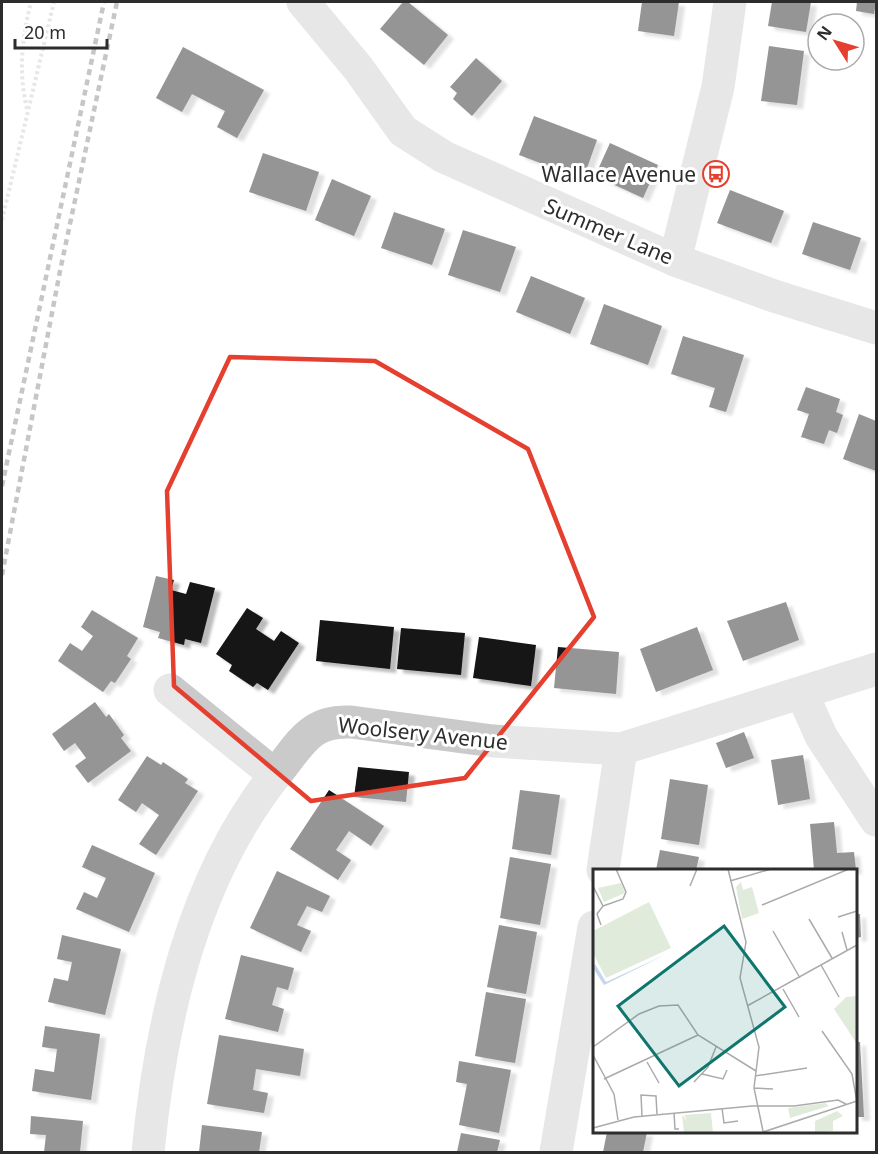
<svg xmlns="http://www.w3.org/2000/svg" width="878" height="1154" viewBox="0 0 878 1154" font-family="'Noto Sans',sans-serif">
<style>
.building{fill:#141414;filter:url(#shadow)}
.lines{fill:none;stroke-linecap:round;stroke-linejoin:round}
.path{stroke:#cacaca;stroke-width:4;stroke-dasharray:3 3;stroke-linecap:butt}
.minor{stroke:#cacaca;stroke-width:33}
.rail{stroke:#828282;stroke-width:4.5;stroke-dasharray:6 4.5;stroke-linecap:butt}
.marked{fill:none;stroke:#e43f2f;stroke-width:4.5;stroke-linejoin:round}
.labels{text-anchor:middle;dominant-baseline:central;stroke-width:6;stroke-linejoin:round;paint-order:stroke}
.poi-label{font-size:21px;fill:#2d2d2d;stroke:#fff;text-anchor:end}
.street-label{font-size:21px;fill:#2d2d2d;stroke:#fff}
.inset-road{fill:none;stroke:#ababab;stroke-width:1.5}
.view{fill:#0f766e;fill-opacity:0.15;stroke:#0f766e;stroke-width:3}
.inset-edge{fill:none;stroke:#2d2d2d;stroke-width:3}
</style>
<defs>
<filter id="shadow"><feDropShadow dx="6" dy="4" stdDeviation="1.5" flood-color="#0004"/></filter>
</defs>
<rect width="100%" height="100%" fill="#fff"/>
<g class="building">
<path d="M403 2H408L448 35 424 65 380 29Z"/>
<path d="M642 2H679L674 36 638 31Z"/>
<path d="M772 2H811L806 32 768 26Z"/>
<path d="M857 2H876L874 14 856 11Z"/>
<path d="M769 46 804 51 797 105 761 101Z"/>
<path d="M183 47 264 90 237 138 217 127 225 111 192 94 182 112 156 98Z"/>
<path d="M476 58 502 81 472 116 453 99 457 93 450 87Z"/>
<path d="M534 116 597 140 583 179 519 155Z"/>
<path d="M610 143 658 165 643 198 595 176Z"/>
<path d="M263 153 319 172 306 211 249 192Z"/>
<path d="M332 179 371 196 354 236 315 220Z"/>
<path d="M730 190 784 211 771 243 717 223Z"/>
<path d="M394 212 445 229 432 265 381 248Z"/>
<path d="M813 222 861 238 850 270 802 254Z"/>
<path d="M463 230 516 247 500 292 448 275Z"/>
<path d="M531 276 585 298 570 334 516 312Z"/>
<path d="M604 304 662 326 648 365 590 344Z"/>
<path d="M683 336 744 355 726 412 709 407 715 388 671 374Z"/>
<path d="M806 387 840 399 836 412 843 415 837 433 829 430 824 444 801 437 809 414 797 410Z"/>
<path d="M859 414 876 421V471L843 459Z"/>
<path d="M156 576 174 580 171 590 186 594 190 582 215 588 201 643 185 639 184 645 158 638 160 632 143 627Z"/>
<path d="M786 602 799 640 743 661 727 621Z"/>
<path d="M247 608 263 618 256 629 274 641 281 631 299 643 268 690 257 683 253 687 229 671 232 665 216 654Z"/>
<path d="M92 610 138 638 127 656 131 659 115 683 111 681 103 692 58 661 70 643 82 651 93 636 81 627Z"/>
<path d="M320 620 394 627 390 669 316 661Z"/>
<path d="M697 627 713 670 656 692 640 649Z"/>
<path d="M401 628 465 633 461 675 397 669Z"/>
<path d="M479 637 536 645 531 686 473 678Z"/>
<path d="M558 647 619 652 616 694 554 688Z"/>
<path d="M95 702 106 717 109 714 124 735 121 738 131 751 88 783 75 766 86 758 75 743 64 751 52 734Z"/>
<path d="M744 732 754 758 726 768 716 743Z"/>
<path d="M803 755 810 799 778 805 771 760Z"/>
<path d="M147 756 161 765 163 762 188 779 185 783 198 791 156 855 139 844 159 815 142 803 136 812 118 800Z"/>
<path d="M358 767 409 772 406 802 354 797Z"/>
<path d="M670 779 708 785 699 845 661 839Z"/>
<path d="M329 790 384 826 371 846 349 831 336 850 351 860 338 880 290 849Z"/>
<path d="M520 790 560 795 551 855 512 849Z"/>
<path d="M834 822 837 853 854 852 856 870H814L810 824Z"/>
<path d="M92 845 155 873 129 932 76 909 84 892 97 898 106 878 82 867Z"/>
<path d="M660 850 699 857 696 870H656Z"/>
<path d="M510 857 551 864 540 925 500 918Z"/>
<path d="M277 871 330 896 322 912 307 906 297 925 311 931 301 952 250 928Z"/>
<path d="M856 914H860L861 937 856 938Z"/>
<path d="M499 925 537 932 526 994 487 987Z"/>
<path d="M62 935 121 949 105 1015 48 1002 54 978 68 981 72 962 57 959Z"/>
<path d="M241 955 294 968 288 990 277 987 272 1005 284 1009 278 1032 225 1019Z"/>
<path d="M486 992 526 999 515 1063 475 1056Z"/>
<path d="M45 1026 100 1034 91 1100 32 1091 35 1069 54 1072 57 1049 42 1047Z"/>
<path d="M219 1035 304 1049 300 1076 256 1069 253 1090 268 1093 264 1113 207 1104Z"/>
<path d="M856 1042H860L864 1117H856Z"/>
<path d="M459 1061 511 1070 499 1133 459 1125 467 1084 456 1082Z"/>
<path d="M31 1116 83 1121 80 1152H44L46 1135 30 1134Z"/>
<path d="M202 1125 262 1132 259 1152H199Z"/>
<path d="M607 1132H647L643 1152H603Z"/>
<path d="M461 1133 500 1140 497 1152H457Z"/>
</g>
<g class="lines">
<g class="path">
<path d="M27 109C18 71 22 39 31 2"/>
<path d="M2 220 54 2"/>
</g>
<g class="minor">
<path d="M303 2 358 68 403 131 444 157 675 260 774 296 876 328"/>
<path d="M675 260 718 87 730 2"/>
<path d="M170 690 275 775"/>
<path d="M802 693 821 736 876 820"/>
<path d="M603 870 621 749"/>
<path d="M148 1152C161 1019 193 875 280 769 302 741 312 720 351 722L493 741 621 749 876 669"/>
<path d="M556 1152 594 927"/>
</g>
<g class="rail">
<path d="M2 486 104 2"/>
<path d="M2 575 60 271 117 2"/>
</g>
</g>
<path d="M0 0H878V1154H0ZM230 357 375 361 528 449 594 617 465 778 311 801 174 686 167 491Z" fill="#fff" fill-opacity=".55" fill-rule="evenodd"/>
<path class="marked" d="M230 357 375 361 528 449 594 617 465 778 311 801 174 686 167 491Z"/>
<defs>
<symbol id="bus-ring" viewBox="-11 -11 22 22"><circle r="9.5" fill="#fff" stroke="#e43f2f" stroke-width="1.5"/><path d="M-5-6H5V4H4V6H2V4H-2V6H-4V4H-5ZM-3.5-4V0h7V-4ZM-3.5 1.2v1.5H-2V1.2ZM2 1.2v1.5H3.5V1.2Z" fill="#e43f2f"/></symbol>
</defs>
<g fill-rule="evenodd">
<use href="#bus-ring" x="701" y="159" width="30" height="30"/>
</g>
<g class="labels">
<g class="poi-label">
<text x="696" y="174">Wallace Avenue</text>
</g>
<g class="street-label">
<text transform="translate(609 231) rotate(23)">Summer Lane</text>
<text transform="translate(423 733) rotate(6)">Woolsery Avenue</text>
</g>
</g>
<g transform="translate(593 869)">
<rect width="264" height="264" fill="#fff"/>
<path d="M148 13 150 21 159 18 166 44 149 50 143 18ZM28 14 32 24 11 33 5 19ZM56 33 78 79 13 109 0 84V62ZM264 127V175L241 140 253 128ZM232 234 236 237 197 249 195 239ZM244 242 250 247 240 252V262L222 264V252ZM118 244 120 264H91L89 246 94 251 91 246Z" fill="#e1ebdb"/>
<path d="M74 85 11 116 0 99 2 95 13 113Z" fill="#c7d7eb"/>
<path class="inset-road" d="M135 0 153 73 147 109 166 178 161 219 170 262M137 12 178 0M0 17 10 37 30 30 33 23 23 0M97 17 104 0M169 36 256 0M245 48 264 42M216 50 239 89M8 56 4 45 10 37M180 62 207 109M249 63 254 81M228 96 246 128M190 120 206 148M154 137 264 76M229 162 259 205 264 233M0 178 46 145 66 137 85 136 105 166 163 202M0 186 21 225 25 251M54 193 66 214M109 205 130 210 134 201M162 207 214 199M11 210 105 166M101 213 115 198 123 178M161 219 180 220M129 239 131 254 145 252M81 244 82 260H86M49 247 48 226 63 227 64 245M0 259 41 248 159 237H201L245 231 253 235M167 264 264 232"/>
<path class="view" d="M131 57 192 138 86 217 25 137Z"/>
<rect width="264" height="264" class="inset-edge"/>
</g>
<rect width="878" height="1154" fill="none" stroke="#2d2d2d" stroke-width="6"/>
<g transform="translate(836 42) rotate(307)"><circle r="28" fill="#ffffff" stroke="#ababab" stroke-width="1.5"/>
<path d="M0-4.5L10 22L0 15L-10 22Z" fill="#e43f2f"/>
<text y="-9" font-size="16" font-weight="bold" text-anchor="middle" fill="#2d2d2d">N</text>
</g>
<path d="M15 39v9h92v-9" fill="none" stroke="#2d2d2d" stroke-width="3"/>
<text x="24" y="39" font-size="18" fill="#2d2d2d" stroke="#ffffff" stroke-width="4.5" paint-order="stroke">20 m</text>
</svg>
